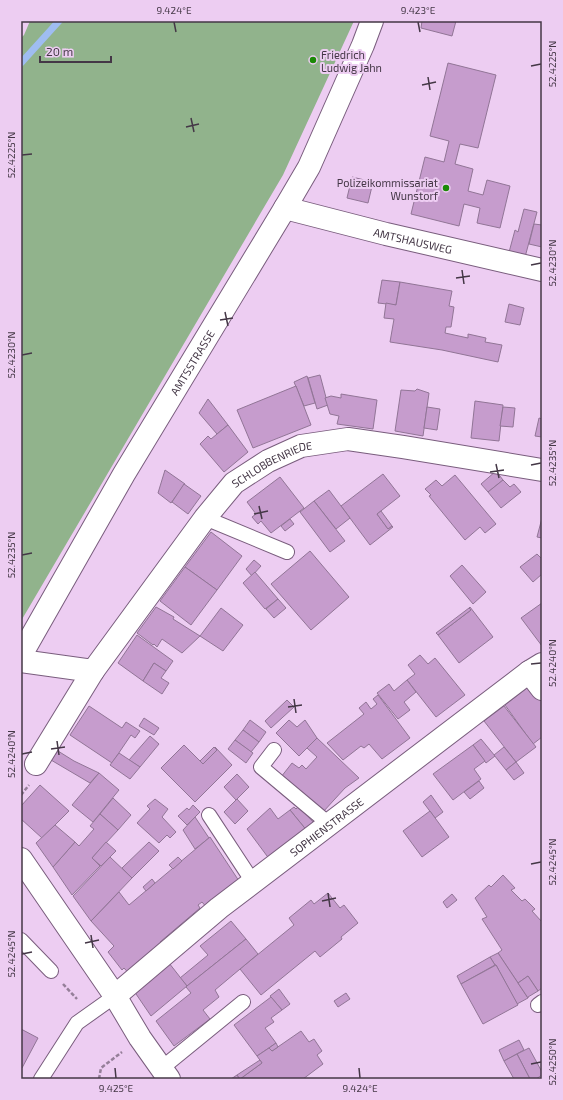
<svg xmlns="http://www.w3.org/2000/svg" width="563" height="1100" viewBox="0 0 563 1100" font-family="'Exo 2',sans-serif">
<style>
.green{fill:#91b38c}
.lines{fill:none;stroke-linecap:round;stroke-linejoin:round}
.stream{stroke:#9fbdf1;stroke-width:7}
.building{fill:#c69ccd;stroke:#917596}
.service-casing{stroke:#795d7d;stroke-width:16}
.minor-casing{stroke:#795d7d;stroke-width:24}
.path{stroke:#957f99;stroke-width:2.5;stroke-dasharray:4 2;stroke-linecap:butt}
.service{stroke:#fff;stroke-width:14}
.minor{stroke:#fff;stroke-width:22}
.ticks{fill:none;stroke:#443746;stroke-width:1.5}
.poi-dot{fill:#1b8906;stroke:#edcdf2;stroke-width:1.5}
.labels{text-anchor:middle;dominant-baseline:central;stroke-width:4;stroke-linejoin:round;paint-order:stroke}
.poi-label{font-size:11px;fill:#443746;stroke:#edcdf2;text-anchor:start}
.street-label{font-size:11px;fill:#443746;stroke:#edcdf2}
.neatline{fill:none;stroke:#443746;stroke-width:1.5}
.ticks-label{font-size:10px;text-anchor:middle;fill:#443746}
</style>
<rect width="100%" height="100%" fill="#edcdf2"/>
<path class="green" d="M30 21H354L283 175 21 621V38L24 35Z"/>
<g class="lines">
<path class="stream" d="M21 63 59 21"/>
</g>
<g class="building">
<path d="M422 21H456L452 36 421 28Z"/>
<path d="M448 63 496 75 478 148 460 144 455 164 473 169 468 191 483 195 487 180 510 186 500 228 477 223 480 208 464 204 459 226 411 214 425 157 444 162 449 141 430 136Z"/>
<path d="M352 177 373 182 368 203 347 198Z"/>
<path d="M524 209 537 212 524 261 508 256 515 230 518 232Z"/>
<path d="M534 224 542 225V247L529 244Z"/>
<path d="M382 280 400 282 396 305 378 303Z"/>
<path d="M400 282 452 291 449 306 454 307 451 327H446L445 333 468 338V334L486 338 485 342 502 345 498 362 442 350 390 342 394 319 384 318 386 303 396 305Z"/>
<path d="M509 304 524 308 520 325 505 322Z"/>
<path d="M320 375 328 405 317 409 308 378Z"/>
<path d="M307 376 315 403 304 406 294 382Z"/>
<path d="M296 386 311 425 253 448 237 410Z"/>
<path d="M417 389 429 393 423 436 395 431 401 390 415 391Z"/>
<path d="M341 394 377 400 373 429 337 424 339 416 330 414 325 398 331 396 341 398Z"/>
<path d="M208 399 228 425 217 434 199 413Z"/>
<path d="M475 401 503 405 499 441 471 438Z"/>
<path d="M427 407 440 409 437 430 424 428Z"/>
<path d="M503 407 515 408 513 427 500 426Z"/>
<path d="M539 418 542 419V437L535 436Z"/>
<path d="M228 425 248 452 224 472 200 444 208 436 211 439Z"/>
<path d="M165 470 185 484 171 503 158 493Z"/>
<path d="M496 471 503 480 488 492 481 484Z"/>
<path d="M383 474 400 496 377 514 388 529 392 526 393 527 370 545 341 506Z"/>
<path d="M455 475 496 524 485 533 480 527 465 540 429 496 431 495 425 489 436 480 442 486Z"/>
<path d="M280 477 304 508 271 533 261 521 258 524 252 517 256 514 247 502Z"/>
<path d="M503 480 510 487 514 484 521 492 501 508 488 492Z"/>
<path d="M184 484 201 496 188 514 172 502Z"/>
<path d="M329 490 350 518 336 529 314 501Z"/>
<path d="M314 501 345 541 330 552 300 512Z"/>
<path d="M381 511 392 526 388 529 377 514Z"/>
<path d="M542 518V538L537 537Z"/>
<path d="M290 519 294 524 285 531 281 526Z"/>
<path d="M211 532 242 556 217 590 185 567Z"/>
<path d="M310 551 349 597 311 630 271 584Z"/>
<path d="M537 554 542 559V574L533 582 520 567Z"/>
<path d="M254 560 261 566 252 576 246 569Z"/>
<path d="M462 565 486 592 473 604 450 576Z"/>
<path d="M185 567 217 590 191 625 160 601Z"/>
<path d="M255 572 278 599 265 609 243 583Z"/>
<path d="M278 599 286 608 274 618 266 609Z"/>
<path d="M542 603V646L521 618Z"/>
<path d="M156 607 174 617 173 619 200 636 182 653 162 639 157 647 154 644 153 645 137 633Z"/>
<path d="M470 607 493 637 459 663 438 635 471 610 469 608Z"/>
<path d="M221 608 243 625 223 651 200 636Z"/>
<path d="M469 608 471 610 438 635 436 633Z"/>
<path d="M137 635 173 661 166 671 154 663 143 681 118 663Z"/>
<path d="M420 655 428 664 435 658 465 695 436 717 407 680 415 674 408 665Z"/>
<path d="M154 663 166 671 161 678 169 683 162 694 143 681Z"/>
<path d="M407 680 416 692 404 702 410 710 398 719 377 693 389 684 394 691Z"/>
<path d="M531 685 542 699V737L533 744 505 705Z"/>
<path d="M378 695 410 738 382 759 369 744 364 748 361 746 343 760 327 743 364 714 359 708 366 702 371 709 377 704 373 699Z"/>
<path d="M287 700 294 707 271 728 265 721Z"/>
<path d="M89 706 122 728 126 722 140 731 135 738 131 735 112 763 70 735Z"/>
<path d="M504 706 536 747 516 762 484 721Z"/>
<path d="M144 718 159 728 154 735 139 726Z"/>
<path d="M250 720 266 732 259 742 243 730Z"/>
<path d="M289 720 297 727 305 720 317 738 299 756 276 733Z"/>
<path d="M243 730 259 742 251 752 235 740Z"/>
<path d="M150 736 159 744 140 767 129 760Z"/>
<path d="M317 738 359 778 345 788 323 812 301 791 299 792 281 777 292 763 299 768 302 765 306 769 317 757 307 748Z"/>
<path d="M481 739 495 756 486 763 473 745Z"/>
<path d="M235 740 253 753 246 763 228 749Z"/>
<path d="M184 745 203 764 217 750 215 747 232 765 195 802 161 768Z"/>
<path d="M473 745 485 761 474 769 481 779 453 800 433 774Z"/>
<path d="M214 747 217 750 203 764 200 761Z"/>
<path d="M504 747 516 762 506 770 494 755Z"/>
<path d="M58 751 74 761 99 773 90 783 51 760Z"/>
<path d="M119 753 140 767 130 779 110 765Z"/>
<path d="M516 762 524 773 514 780 506 770Z"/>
<path d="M99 773 119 790 93 822 72 805Z"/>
<path d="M237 774 249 787 236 800 224 787Z"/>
<path d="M479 781 484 788 470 799 464 792Z"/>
<path d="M40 785 69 811 42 838 21 819V806Z"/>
<path d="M431 795 443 812 435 818 423 802Z"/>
<path d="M113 798 131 815 118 830 100 814Z"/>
<path d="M155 799 168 809 162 817 176 832 170 838 167 835 159 843 137 823 150 809 147 806Z"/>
<path d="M237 799 248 811 235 824 224 812Z"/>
<path d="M193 805 200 812 187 825 178 816 187 808 189 810Z"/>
<path d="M299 806 313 822 312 829 308 832 290 810 294 807 296 809Z"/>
<path d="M270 808 278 819 290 810 308 832 270 860 247 829Z"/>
<path d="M430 811 449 837 422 857 403 831Z"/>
<path d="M100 814 118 830 92 858 100 866 72 895 53 867 75 842 79 846 94 829 90 826Z"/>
<path d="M195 817 209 838 195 849 183 830Z"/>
<path d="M55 825 75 842 53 867 36 843Z"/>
<path d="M210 837 239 881 207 908 202 902 198 905 200 908 160 942 167 950 133 978 124 968 122 970 108 952 114 946 91 921 119 892 129 905Z"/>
<path d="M106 842 116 851 101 866 92 858Z"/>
<path d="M149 842 159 851 132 878 122 868Z"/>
<path d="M110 857 132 878 91 921 73 896Z"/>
<path d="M178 857 182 861 173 869 169 865Z"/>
<path d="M503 875 515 888 511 890 522 901 525 899 535 909 532 911 542 922V988L538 991 528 976 518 983 498 953 502 950 482 919 487 917 475 898 489 885 491 887Z"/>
<path d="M152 879 155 883 146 891 143 887Z"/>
<path d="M328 893 340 908 344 905 358 923 341 937 342 939 320 957 315 951 261 995 240 969 294 925 289 918 311 900 314 904Z"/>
<path d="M452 894 457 900 447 908 443 902Z"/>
<path d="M231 921 246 939 187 986 180 978 208 955 200 946Z"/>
<path d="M246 939 258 954 215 990 219 997 203 1010 210 1019 174 1046 156 1021 191 993 186 987 187 986Z"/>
<path d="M498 953 528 998 517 1004 496 965H495L490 957Z"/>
<path d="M490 957 495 965 461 984 457 976Z"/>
<path d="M169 963 187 986 151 1016 134 991Z"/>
<path d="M496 965 518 1005 483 1024 461 984Z"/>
<path d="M528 976 538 991 528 997V998L518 983Z"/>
<path d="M279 989 290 1004 282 1010 270 996Z"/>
<path d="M346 993 350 999 338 1007 334 1001Z"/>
<path d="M271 997 282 1010 271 1018 274 1022 265 1028 276 1043 257 1056 234 1025Z"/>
<path d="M21 1029 38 1038 22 1068 21 1067Z"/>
<path d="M301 1031 309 1042 314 1039 322 1051 317 1055 323 1064 303 1079H231L237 1075 240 1079 262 1063 257 1056 269 1048 272 1051Z"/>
<path d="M519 1040 524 1050 504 1061 499 1050Z"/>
<path d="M276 1043 278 1047 272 1051 269 1048Z"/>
<path d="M529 1048 542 1072V1075L536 1079H530L517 1054Z"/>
<path d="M517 1054 530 1079H514L504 1061Z"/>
<path d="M260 1060 262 1063 240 1079 237 1075Z"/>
</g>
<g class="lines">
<defs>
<g id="service">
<path d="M205 518 287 552"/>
<path d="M274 750 261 767 329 824"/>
<path d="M209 815 253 882"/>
<path d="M21 940 51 971"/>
<path d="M538 1005 542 1002"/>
<path d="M162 1068 243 1002"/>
<path d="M41 1079 77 1023 115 996"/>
</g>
<g id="minor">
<path id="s1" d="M285 208 386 234 542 270"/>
<path id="s2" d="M21 655 124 474 285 208 309 167 363 45 372 21"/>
<path d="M21 661 93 671"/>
<path d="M529 672 542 689"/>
<path id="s3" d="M36 764 93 671 205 518 234 483 268 461 301 446 348 439 403 447 542 470"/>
<path d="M21 859 115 996 140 1038 169 1079"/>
<path id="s4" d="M115 996 219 908 529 672 542 664"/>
</g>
</defs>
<use href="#service" class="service-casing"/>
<use href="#minor" class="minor-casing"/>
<g class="path">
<path d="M21 795 29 785"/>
<path d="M63 984 77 999"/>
<path d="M99 1079 101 1068 122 1052"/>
</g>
<use href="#service" class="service"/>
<use href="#minor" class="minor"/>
</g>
<path class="ticks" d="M174 22 176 32M418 22 420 32M531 66 541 64M428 77 430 90M422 85 436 82M191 118 194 132M186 127 199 124M22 155 32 154M531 265 541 263M462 270 464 284M456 278 470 276M225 312 228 326M220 320 233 318M22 355 32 353M496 464 499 478M531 465 541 463M490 472 504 470M259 506 262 519M254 514 268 511M22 555 32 553M531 664 541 663M294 699 296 713M288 707 302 705M57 741 59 755M51 749 65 747M22 754 32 752M531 864 541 862M328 893 330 907M322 901 336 898M91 935 93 948M85 943 99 940M22 954 32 952M531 1064 541 1062M115 1068 116 1078M359 1068 360 1078"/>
<g class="poi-dot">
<circle cx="313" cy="60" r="4"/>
<circle cx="446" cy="188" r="4"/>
</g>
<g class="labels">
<g class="poi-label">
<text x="321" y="54">Friedrich<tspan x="321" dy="13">Ludwig Jahn</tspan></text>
<text x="438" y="182" text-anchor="end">Polizeikommissariat<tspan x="438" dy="13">Wunstorf</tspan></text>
</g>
<g class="street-label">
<text stroke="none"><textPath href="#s1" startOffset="132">AMTSHAUSWEG</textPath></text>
<text stroke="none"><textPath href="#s2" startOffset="339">AMTSSTRASSE</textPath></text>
<text stroke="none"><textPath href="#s3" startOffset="387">SCHLOBBENRIEDE</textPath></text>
<text stroke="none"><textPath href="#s4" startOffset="271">SOPHIENSTRASSE</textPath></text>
</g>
</g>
<rect width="563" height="1100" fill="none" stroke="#edcdf2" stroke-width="44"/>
<path d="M40 56v6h71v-6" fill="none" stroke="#443746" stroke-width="2"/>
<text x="46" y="56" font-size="12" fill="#443746" stroke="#edcdf2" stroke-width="3" paint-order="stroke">20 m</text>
<rect x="22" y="22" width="519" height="1056" class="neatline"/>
<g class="ticks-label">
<text x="174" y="14">9.424°E</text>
<text x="418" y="14">9.423°E</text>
<text transform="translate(552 64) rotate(-90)" y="4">52.4225°N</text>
<text transform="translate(11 155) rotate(-90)" y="4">52.4225°N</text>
<text transform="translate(552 263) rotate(-90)" y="4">52.4230°N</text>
<text transform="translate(11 355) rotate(-90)" y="4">52.4230°N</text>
<text transform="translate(552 463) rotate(-90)" y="4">52.4235°N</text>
<text transform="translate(11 555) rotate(-90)" y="4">52.4235°N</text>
<text transform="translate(552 663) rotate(-90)" y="4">52.4240°N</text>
<text transform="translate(11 754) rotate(-90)" y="4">52.4240°N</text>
<text transform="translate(552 862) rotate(-90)" y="4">52.4245°N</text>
<text transform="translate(11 954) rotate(-90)" y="4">52.4245°N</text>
<text transform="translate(552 1062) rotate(-90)" y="4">52.4250°N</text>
<text x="116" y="1092">9.425°E</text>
<text x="360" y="1092">9.424°E</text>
</g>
</svg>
